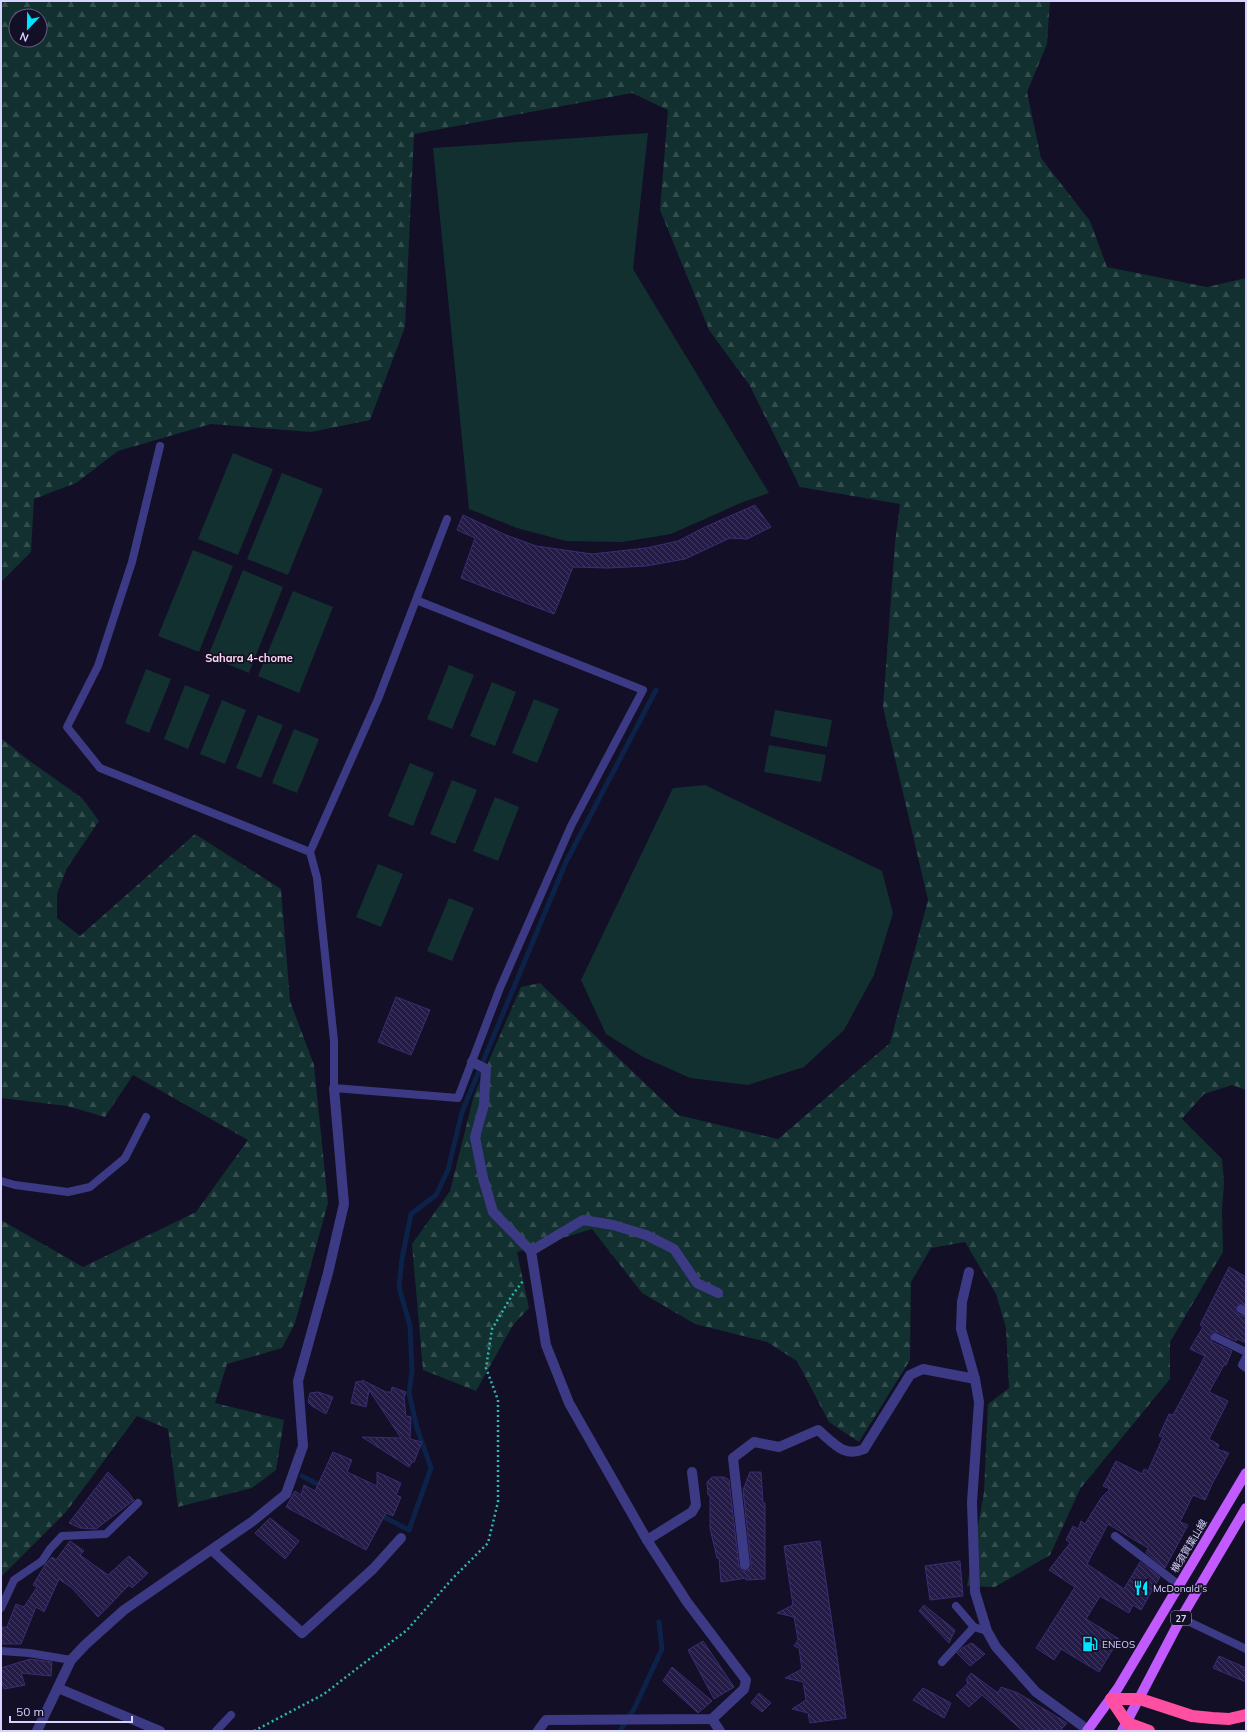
<svg xmlns="http://www.w3.org/2000/svg" width="1247" height="1732" viewBox="0 0 1247 1732" font-family="Mulish,'Noto Sans JP',sans-serif">
<style>
.forest{fill:url(#forest-firs);fill-rule:evenodd}
.park{fill:#12302f}
.lines{fill:none;stroke-linecap:round;stroke-linejoin:round}
.stream{stroke:#0c2248;stroke-width:5}
.building{fill:url(#building-back-hatch);stroke:#3b2d73}
.path{stroke:#2fb8b0;stroke-width:2.5;stroke-dasharray:2 3;stroke-linecap:butt}
.lane{stroke:#3d3a85;stroke-width:8}
.street{stroke:#3d3a85;stroke-width:10}
.primary{stroke:#c25bff;stroke-width:10}
.highway{stroke:#ff4fa3;stroke-width:12}
.labels{text-anchor:middle;dominant-baseline:central;stroke-width:3.5;stroke-linejoin:round;paint-order:stroke}
.shield{fill:#130f26;stroke:#9e99be;stroke-width:1}
.shield-label{font-size:9px;font-weight:bold;fill:#d9d4ff}
.street-label{font-size:10px;fill:#d9d4ff;stroke:#130f26}
.poi-label{font-size:10px;fill:#d9d4ff;stroke:#130f26;text-anchor:start}
.neighbourhood-label{font-size:11px;font-weight:bold;fill:#ffd6f0;stroke:#130f26}
</style>
<defs>
<pattern id="forest-firs" width="22" height="20" patternUnits="userSpaceOnUse"><rect width="22" height="20" fill="#12302f"/><path d="M5 1l3.5 6h-7zM16 11l3.5 6h-7z" fill="#344d4e"/></pattern>
<pattern id="building-back-hatch" width="6" height="6" patternUnits="userSpaceOnUse"><rect width="6" height="6" fill="#241b47"/><path d="M-1 5l2 2M0 0l6 6M5-1l2 2" fill="none" stroke="#433b63"/></pattern>
</defs>
<rect width="100%" height="100%" fill="#130f26"/>
<g class="forest">
<path d="M1 1H1050L1047 44 1027 92 1041 158 1090 221 1107 267 1207 287 1246 278V1090L1232 1085 1204 1094 1182 1119 1222 1159 1224 1183 1222 1210 1223 1252 1170 1342V1379L1080 1489 1050 1555 995 1587 967 1586 984 1492 988 1404 1009 1388 1006 1328 996 1294 965 1242 931 1248 911 1282 910 1360 859 1442 829 1422 797 1361 767 1342 695 1324 642 1293 592 1229 517 1252 529 1308 513 1325 476 1391 423 1370 412 1244 450 1191 474 1095 521 987 540 983 678 1115 778 1139 890 1043 928 900 883 707 895 543 900 504 800 487 750 386 709 330 660 210 668 110 632 93 414 134 405 327 370 420 311 432 211 424 118 451 76 483 34 499 31 552 1 582ZM16 16H40V40H16Z"/>
<path d="M1 738 27 759 82 798 99 821 67 868 57 894V918L80 936 195 834 281 889 290 1001 314 1065 328 1203 295 1323 282 1348 227 1364 215 1403 284 1420 276 1470 252 1488 178 1507 168 1429 137 1416 66 1512 1 1577V1220L83 1267 196 1212 248 1140 133 1075 105 1117 67 1106 1 1098Z"/>
</g>
<g class="park">
<path d="M648 133 633 269 769 493 743 502 671 534 622 542 566 541 517 528 469 509 433 148Z"/>
<path d="M233 453 273 469 238 555 198 539Z"/>
<path d="M282 473 323 489 288 575 247 559Z"/>
<path d="M193 550 233 566 199 652 158 636Z"/>
<path d="M243 570 283 587 249 673 208 656Z"/>
<path d="M293 591 333 607 299 693 258 676Z"/>
<path d="M449 665 474 675 452 729 427 719Z"/>
<path d="M146 669 171 679 149 733 125 723Z"/>
<path d="M492 682 516 692 495 746 470 736Z"/>
<path d="M185 685 210 695 188 749 164 739Z"/>
<path d="M534 699 559 709 537 763 512 753Z"/>
<path d="M222 700 246 710 225 764 200 754Z"/>
<path d="M775 710 832 720 827 747 770 736Z"/>
<path d="M258 715 283 725 261 778 236 768Z"/>
<path d="M294 729 319 739 297 793 272 783Z"/>
<path d="M769 745 826 755 821 782 764 772Z"/>
<path d="M410 763 434 773 413 826 388 816Z"/>
<path d="M452 780 477 790 455 844 430 834Z"/>
<path d="M705 785 882 871 893 913 874 975 844 1030 804 1067 748 1085 690 1078 643 1057 606 1034 581 980 673 788Z"/>
<path d="M495 797 519 807 498 861 473 851Z"/>
<path d="M378 864 403 874 381 927 356 917Z"/>
<path d="M449 898 474 908 452 961 427 951Z"/>
</g>
<g class="lines">
<g class="stream">
<path d="M302 1476 323 1487"/>
<path d="M378 1514 409 1530 431 1468 417 1428 409 1393 412 1371 410 1326 399 1287 402 1259 411 1214 436 1195 448 1170 462 1112 566 862 656 690"/>
<path d="M620 1731 634 1709 662 1649 659 1622"/>
</g>
</g>
<g class="building">
<path d="M755 505 771 527 747 539 730 538 685 559 646 566 608 568 573 567 554 614 461 578 475 538 457 530 463 515 506 535 536 546 592 554 646 548 678 541 705 527Z"/>
<path d="M396 997 430 1010 411 1055 378 1042Z"/>
<path d="M1229 1267 1246 1277V1306L1239 1304 1236 1309 1238 1314 1246 1317V1343L1237 1339 1236 1341 1217 1332H1212L1210 1335 1212 1342 1232 1351 1226 1365H1224L1209 1392 1228 1401 1209 1439 1219 1445 1217 1449 1229 1453 1212 1484 1205 1500 1193 1495 1180 1522 1188 1525 1165 1568 1146 1553 1148 1548 1108 1524 1087 1564 1124 1589 1140 1562 1160 1577 1141 1610 1133 1605 1129 1613 1100 1596 1086 1619 1119 1639 1099 1672 1061 1649 1054 1660 1036 1648 1075 1587 1049 1570 1070 1543 1066 1540 1073 1526 1078 1529 1081 1521 1085 1524 1101 1498 1110 1489 1103 1486 1116 1461 1142 1474 1144 1469 1148 1471 1163 1437 1159 1436 1169 1414 1173 1415 1205 1356 1190 1349 1203 1327 1200 1325Z"/>
<path d="M362 1380 386 1392H391L392 1387 406 1392 404 1398 406 1416 411 1417 410 1439 422 1442 414 1462H412L409 1467 362 1437 401 1438 369 1390 366 1407 351 1403 356 1382 363 1381Z"/>
<path d="M318 1392 333 1397 326 1414 312 1406 308 1402 310 1393Z"/>
<path d="M333 1452 352 1460 347 1472 377 1486V1472L401 1483 396 1495 401 1497 393 1516 386 1513 366 1550 286 1507 295 1491 301 1495 304 1485 315 1491Z"/>
<path d="M108 1472 127 1491 134 1500 96 1529 80 1528 69 1523Z"/>
<path d="M750 1472H761L763 1503H765V1579L746 1580V1578L721 1582 719 1558H717L710 1528V1495H708L707 1482 712 1477H724L729 1480 739 1566 742 1571H746L751 1568V1564L743 1490Z"/>
<path d="M270 1518 299 1541 285 1559 255 1533Z"/>
<path d="M70 1541 84 1551 80 1555 108 1575 129 1556 148 1573 132 1588 129 1585 98 1617 72 1588 59 1579 44 1612 36 1607 21 1644H1V1627H7L16 1604 24 1607 37 1587 33 1585 45 1565 52 1557 56 1560Z"/>
<path d="M820 1541 846 1718 810 1723 808 1713 792 1709 806 1700 803 1682 785 1678 802 1669 799 1648 794 1646 798 1640 794 1617 777 1613 793 1605 784 1546Z"/>
<path d="M960 1561 963 1596 930 1600 925 1566Z"/>
<path d="M924 1605 955 1630 949 1643 919 1611Z"/>
<path d="M703 1641 734 1687 714 1699 688 1650Z"/>
<path d="M972 1643 985 1654 970 1666 957 1653 962 1648Z"/>
<path d="M1219 1656 1246 1668V1682L1213 1668Z"/>
<path d="M30 1659 52 1662 51 1676 21 1673 25 1685 4 1689 1 1681V1668Z"/>
<path d="M672 1667 712 1701 698 1713 663 1681Z"/>
<path d="M971 1673 998 1693 1001 1687 1018 1693 1067 1723 1060 1731H1023L982 1695 969 1707 956 1695 968 1683 966 1680Z"/>
<path d="M923 1688 951 1703 944 1718 913 1700Z"/>
<path d="M759 1693 771 1703 762 1712 751 1703Z"/>
</g>
<g class="lines">
<path class="path" d="M254 1731 324 1694 407 1630 453 1578 488 1543 498 1502V1400L486 1368 492 1329 511 1297 523 1281"/>
<g class="lane">
<path d="M160 446 132 562 98 666 67 727 100 768 310 852"/>
<path d="M416 600 643 690 571 826 500 988 458 1098 334 1088V1041L317 878 310 852 378 699 447 519"/>
<path d="M1 1181 15 1185 68 1192 90 1187 125 1158 146 1117"/>
<path d="M1241 1309 1246 1312"/>
<path d="M1215 1337 1246 1352"/>
<path d="M1246 1357 1242 1365 1246 1368"/>
<path d="M1115 1536 1179 1585"/>
<path d="M956 1606 974 1627 987 1631"/>
<path d="M1 1608 14 1580 42 1561 50 1549 62 1536 106 1534 138 1503"/>
<path d="M1181 1618 1246 1649"/>
<path d="M1 1651 29 1653 71 1660"/>
<path d="M942 1662 974 1627"/>
<path d="M216 1731 231 1715"/>
</g>
<g class="street">
<path d="M472 1062 486 1069 484 1105 475 1137 483 1178 493 1212 531 1251 583 1220 613 1225 646 1235 674 1249 697 1283 718 1293"/>
<path d="M531 1251 546 1345 569 1403 647 1540 687 1602 746 1680 744 1689 712 1719 546 1720 538 1731"/>
<path d="M969 1272 962 1302 961 1329 975 1379 979 1402 972 1502 975 1592 987 1631 996 1647 1036 1692 1088 1730"/>
<path d="M647 1540 692 1512 696 1505 692 1472"/>
<path d="M212 1550 302 1633 373 1569 401 1538"/>
<path d="M745 1565 733 1458 754 1442 779 1447 818 1430C834 1443 844 1458 864 1449L910 1375 923 1369 975 1379"/>
<path d="M58 1688 160 1731"/>
<path d="M712 1719 720 1731"/>
<path d="M37 1731 71 1660 85 1645 124 1610 253 1521 286 1494 303 1446 298 1381 328 1273 344 1204 334 1088"/>
</g>
<g class="primary">
<path d="M1087 1731 1118 1688 1246 1473"/>
<path d="M1122 1731 1181 1618 1246 1508"/>
</g>
<g class="highway">
<path d="M1111 1699H1140L1192 1716 1212 1718 1229 1719 1246 1715"/>
<path d="M1111 1699 1127 1723 1149 1731"/>
</g>
</g>
<defs>
<symbol id="restaurant-bare" viewBox="-9 -9 18 18"><path d="M-5-6h1v4h1v-4h1v4h1v-4h1v5L-1.5 .5V6h-2V.5L-5-1ZM5-6V6H3V1.5H1.5Q1.5-4 5-6Z" fill="#00e5ff" stroke="#130f26" stroke-width="2.5" paint-order="stroke"/></symbol>
<symbol id="fuel-bare" viewBox="-9 -9 18 18"><path d="M-5.5-6h7V0h2V4h1.3V-2.5L3-4.5l.8-.8L6-3V5H2.5V1h-1V6h-7ZM-4.2-4.7v3.2H.2V-4.7Z" fill="#00e5ff" stroke="#130f26" stroke-width="2.5" paint-order="stroke"/></symbol>
</defs>
<g fill-rule="evenodd">
<use href="#restaurant-bare" x="1130" y="1577" width="22" height="22"/>
<use href="#fuel-bare" x="1079" y="1633" width="22" height="22"/>
</g>
<g class="labels">
<rect class="shield" x="1171" y="1611" width="20" height="14" rx="3"/>
<g class="shield-label">
<text x="1181" y="1618">27</text>
</g>
<g class="street-label">
<text transform="translate(1189 1546) rotate(-59)">横須賀葉山線</text>
</g>
<g class="poi-label">
<text x="1153" y="1588">McDonald's</text>
<text x="1102" y="1644">ENEOS</text>
</g>
<g class="neighbourhood-label">
<text x="249" y="658">Sahara 4-chome</text>
</g>
</g>
<rect width="1247" height="1732" fill="none" stroke="#d9d4ff" stroke-width="4"/>
<g transform="translate(28 28) rotate(202)"><circle r="19" fill="#130f26" stroke="#625e7d"/>
<path d="M0-3L7 15L0 10L-7 15Z" fill="#00e5ff"/>
<text y="-6" font-size="11" font-weight="bold" text-anchor="middle" fill="#d9d4ff">N</text>
</g>
<path d="M10 1716v6h122v-6" fill="none" stroke="#d9d4ff" stroke-width="2"/>
<text x="16" y="1716" font-size="12" fill="#d9d4ff" stroke="#130f26" stroke-width="3" paint-order="stroke">50 m</text>
</svg>
